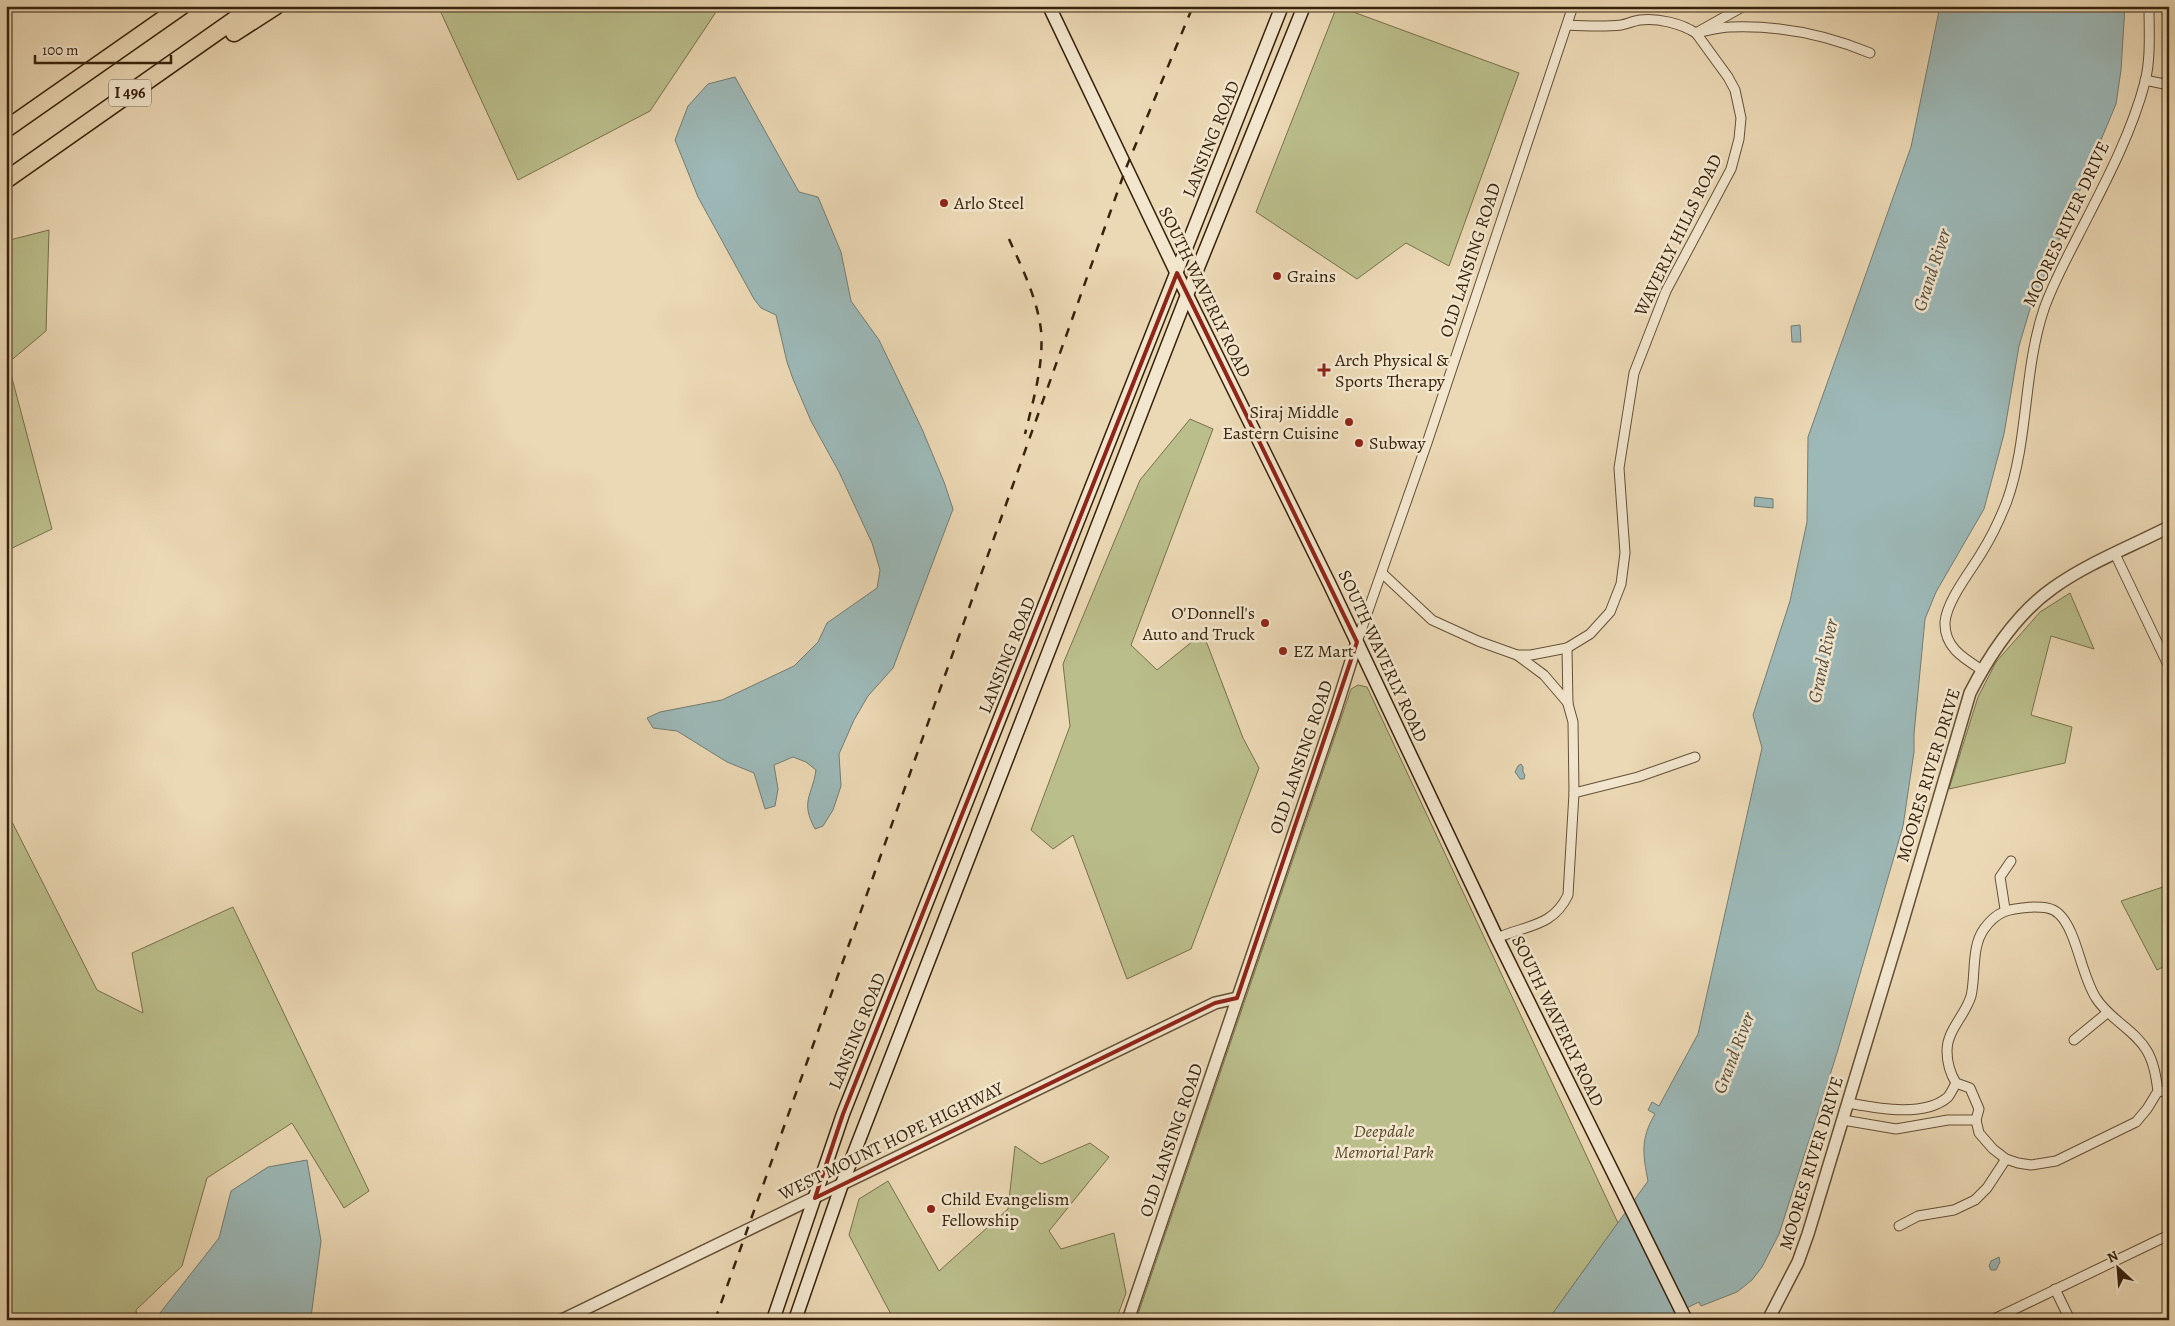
<svg xmlns="http://www.w3.org/2000/svg" width="2175" height="1326" viewBox="0 0 2175 1326" font-family="Alegreya,serif">
<style>
.green{fill:#babe8b;stroke:#78704b}
.water{fill:#9cb8b7;stroke:#747c72}
.lines{fill:none;stroke-linecap:round;stroke-linejoin:round}
.minor-casing{stroke:#645035;stroke-width:11}
.tertiary-casing{stroke:#645035;stroke-width:14}
.secondary-casing{stroke:#37220b;stroke-width:15}
.motorway-casing{stroke:#37220b;stroke-width:19}
.minor{stroke:#f2e6ce;stroke-width:9}
.tertiary{stroke:#f2e6ce;stroke-width:11}
.secondary{stroke:#f2e6ce;stroke-width:12}
.motorway{stroke:#ebd8b4;stroke-width:16}
.rail{stroke:#37220b;stroke-width:2.5;stroke-dasharray:9 9;stroke-linecap:butt}
.marked{fill:none;stroke:#8f2418;stroke-width:4;stroke-linejoin:round}
.poi-dot{fill:#8f2418;stroke:#f2e6ce;stroke-width:2}
.labels{text-anchor:middle;dominant-baseline:central;stroke-width:5;stroke-linejoin:round;paint-order:stroke}
.shield{fill:#f2e6ce;stroke:#6f5d46;stroke-width:1}
.shield-label{font-size:16px;font-weight:bold;fill:#37220b}
.street-label{font-size:18px;fill:#37220b;stroke:#f2e6ce}
.poi-label{font-size:18px;fill:#37220b;stroke:#f2e6ce;text-anchor:start}
.park-label{font-size:18px;font-style:italic;fill:#58492b;stroke:#f2e6ce}
.water-label{font-size:19px;font-style:italic;fill:#554f3f;stroke:#f2e6ce}
</style>
<rect width="100%" height="100%" fill="#ebd8b4"/>
<filter id="stains"><feTurbulence type="fractalNoise" baseFrequency=".004" numOctaves="4"/><feColorMatrix values="0 0 0 0 .2 0 0 0 0 .09 0 0 0 0 .02 0 0 0 .5 -.17"/></filter>
<radialGradient id="worn" r=".72"><stop offset=".6" stop-color="#630" stop-opacity="0"/><stop offset="1" stop-color="#630" stop-opacity=".3"/></radialGradient>
<g class="green">
<path d="M438 6H720L650 111 518 180Z"/>
<path d="M1337 6 1519 73 1449 266 1406 243 1357 279 1256 212Z"/>
<path d="M49 230 46 331 8 363 52 529 6 551V241Z"/>
<path d="M1190 419 1213 429 1131 645 1157 670 1203 633 1243 738 1259 768 1191 949 1127 979 1073 835 1053 849 1031 830 1070 726 1063 664 1140 480Z"/>
<path d="M2070 593 2094 649 2051 636 2031 715 2072 727 2065 763 1949 789 1978 697 1996 662 2040 612Z"/>
<path d="M1358 685 1367 687 1618 1223 1548 1320H1136L1351 689Z"/>
<path d="M6 810 97 990 143 1013 132 953 233 907 369 1191 344 1208 292 1123 207 1178 182 1266 136 1310 137 1320H6Z"/>
<path d="M2169 885V964L2157 970 2121 901Z"/>
<path d="M1090 1143 1109 1157 1049 1231 1061 1249 1114 1233 1126 1293 1116 1320H894L849 1235 859 1199 888 1181 939 1271 1008 1209 1015 1146 1041 1164Z"/>
</g>
<g class="water">
<path d="M1940 6H2125L2121 70 2116 104 2030 309 2019 346 2004 434 1984 509 1936 592 1925 619 1914 734V752L1903 826 1837 1053 1779 1234 1762 1267 1752 1280 1737 1292 1701 1306 1699 1302 1668 1317 1669 1320H1548L1648 1181C1643 1155 1640 1139 1655 1114L1648 1110 1652 1102 1659 1106 1698 1034 1762 748 1753 715 1790 601 1807 522 1808 437 1911 147Z"/>
<path d="M735 77 799 192 818 197 841 252 851 301 879 340 922 429 944 482 953 509 893 668 868 696 854 720 839 754 841 786 833 810 823 826 815 829C800 801 812 797 816 770L806 762 793 757 774 765 778 789 775 806 765 809 754 773 727 762 677 731 653 728 647 718 660 712 722 700 794 666 818 642 827 623 877 588 880 570 872 543 839 472 811 421 793 379 787 362 776 315 761 308 754 299 698 197 675 140 688 106 708 84Z"/>
<path d="M1800 325 1801 342H1792L1791 326Z"/>
<path d="M1755 497 1773 499V508L1754 506Z"/>
<path d="M1521 764 1523 767V772L1525 775 1524 779H1520L1515 772 1518 766Z"/>
<path d="M307 1160 321 1241 311 1317 291 1320H161L160 1313 219 1238 231 1191 268 1167Z"/>
<path d="M1999 1257 2000 1262 1996 1270H1991L1989 1266 1991 1261Z"/>
</g>
<g class="lines">
<defs>
<g id="minor">
<path d="M1567 25C1585 26 1603 27 1621 25 1627 24 1633 21 1640 20 1658 18 1680 23 1696 33 1707 31 1719 27 1730 27 1778 25 1827 35 1870 53"/>
<path d="M2145 80 2169 85"/>
<path d="M2115 554 2169 667"/>
<path d="M1382 573 1432 620 1478 641 1517 655H1531L1567 648 1590 634 1610 612 1621 584 1625 553 1619 468 1634 373 1666 291 1731 169 1739 139 1741 118 1735 90 1728 77 1696 33 1744 6"/>
<path d="M1357 642 1428 440 1573 6"/>
<path d="M1517 655 1544 675 1568 703"/>
<path d="M1982 670C1963 658 1944 647 1945 622 1947 600 1971 571 1982 552 1992 536 2000 519 2007 501 2029 439 2023 371 2044 309 2053 283 2067 258 2079 234 2104 185 2131 135 2145 82 2151 58 2149 31 2149 6"/>
<path d="M1574 793 1638 777 1695 757"/>
<path d="M2033 907C2042 907 2052 907 2059 914 2077 931 2081 975 2096 998 2109 1019 2135 1030 2147 1051 2154 1063 2156 1077 2158 1091L2147 1109 2136 1122 2056 1161 2031 1165 2018 1163 2006 1159 1993 1149 1979 1133 1976 1120 1979 1109 1970 1088 1956 1083C1950 1073 1947 1064 1947 1051 1947 1030 1965 1016 1971 996 1976 975 1971 947 1984 929 1998 909 2011 909 2033 907Z"/>
<path d="M2005 909 2000 877 2011 861"/>
<path d="M1497 938C1526 925 1553 927 1568 895L1574 793 1573 722 1568 704 1567 648"/>
<path d="M2074 1040 2107 1013"/>
<path d="M2158 1091 2169 1092"/>
<path d="M1848 1103C1876 1108 1924 1118 1948 1097 1951 1093 1954 1087 1956 1083"/>
<path d="M1843 1120 1896 1129 1948 1120H1976"/>
<path d="M1899 1226 1918 1216 1954 1210 1975 1200 1987 1188 2006 1159"/>
<path d="M2055 1289 2070 1320"/>
<path d="M1992 1320 2169 1235"/>
</g>
<g id="tertiary">
<path d="M562 1320 1215 1003 1237 998"/>
<path d="M1128 1320 1335 712 1357 642"/>
<path d="M1768 1320 1798 1262 1808 1234 1899 934 1970 693C1990 654 2016 614 2053 588 2088 563 2130 547 2169 527"/>
</g>
<g id="secondary">
<path d="M1049 6 1187 295 1329 583 1497 938 1686 1320"/>
<path d="M773 1320 843 1114 1282 6"/>
<path d="M795 1320 842 1184 1187 295 1304 6"/>
</g>
<g id="motorway">
<path d="M234 33 276 6"/>
<path d="M6 129 182 6"/>
<path d="M6 180 254 6"/>
</g>
</defs>
<use href="#minor" class="minor-casing"/>
<use href="#tertiary" class="tertiary-casing"/>
<use href="#secondary" class="secondary-casing"/>
<use href="#motorway" class="motorway-casing"/>
<use href="#minor" class="minor"/>
<use href="#tertiary" class="tertiary"/>
<use href="#secondary" class="secondary"/>
<use href="#motorway" class="motorway"/>
<g class="rail">
<path d="M1009 239C1022 268 1037 298 1041 330 1044 365 1033 401 1025 434"/>
<path d="M715 1320 1126 168 1193 6"/>
</g>
</g>
<path class="marked" d="M1177 273 1357 642 1237 998 1215 1003 815 1198 843 1114Z"/>
<g class="poi-dot">
<circle cx="944" cy="203" r="5"/>
<circle cx="1277" cy="276" r="5"/>
<path d="M1321.5 362.5h5v5h5v5h-5v5h-5v-5h-5v-5h5z"/>
<circle cx="1349" cy="422" r="5"/>
<circle cx="1359" cy="443" r="5"/>
<circle cx="1265" cy="623" r="5"/>
<circle cx="1283" cy="651" r="5"/>
<circle cx="931" cy="1209" r="5"/>
</g>
<g class="labels">
<rect class="shield" x="109" y="79.5" width="42" height="27" rx="4"/>
<g class="shield-label">
<text x="130" y="93">I 496</text>
</g>
<g class="street-label">
<text transform="translate(1211 139) rotate(-68)">LANSING ROAD</text>
<text transform="translate(2066 224) rotate(-65)">MOORES RIVER DRIVE</text>
<text transform="translate(1678 235) rotate(-64)">WAVERLY HILLS ROAD</text>
<text transform="translate(1470 260) rotate(-72)">OLD LANSING ROAD</text>
<text transform="translate(1205 292) rotate(64)">SOUTH WAVERLY ROAD</text>
<text transform="translate(1007 655) rotate(-68)">LANSING ROAD</text>
<text transform="translate(1383 656) rotate(65)">SOUTH WAVERLY ROAD</text>
<text transform="translate(1301 757) rotate(-71)">OLD LANSING ROAD</text>
<text transform="translate(1928 775) rotate(-73)">MOORES RIVER DRIVE</text>
<text transform="translate(1558 1021) rotate(64)">SOUTH WAVERLY ROAD</text>
<text transform="translate(857 1031) rotate(-68)">LANSING ROAD</text>
<text transform="translate(1171 1140) rotate(-71)">OLD LANSING ROAD</text>
<text transform="translate(891 1141) rotate(-26)">WEST MOUNT HOPE HIGHWAY</text>
<text transform="translate(1811 1163) rotate(-73)">MOORES RIVER DRIVE</text>
</g>
<g class="poi-label">
<text x="954" y="203">Arlo Steel</text>
<text x="1287" y="276">Grains</text>
<text x="1335" y="360">Arch Physical &amp;<tspan x="1335" dy="21">Sports Therapy</tspan></text>
<text x="1339" y="412" text-anchor="end">Siraj Middle<tspan x="1339" dy="21">Eastern Cuisine</tspan></text>
<text x="1369" y="443">Subway</text>
<text x="1255" y="613" text-anchor="end">O'Donnell's<tspan x="1255" dy="21">Auto and Truck</tspan></text>
<text x="1293" y="651">EZ Mart</text>
<text x="941" y="1199">Child Evangelism<tspan x="941" dy="21">Fellowship</tspan></text>
</g>
<g class="park-label">
<text x="1384" y="1131">Deepdale<tspan x="1384" dy="21">Memorial Park</tspan></text>
</g>
<g class="water-label">
<text transform="translate(1932 270) rotate(-72)">Grand River</text>
<text transform="translate(1823 661) rotate(-78)">Grand River</text>
<text transform="translate(1734 1053) rotate(-69)">Grand River</text>
</g>
</g>
<rect width="2175" height="1326" fill="none" stroke="#ebd8b4" stroke-width="25"/>
<rect x="8" y="8" width="2160" height="1311" fill="none" stroke="#37220b" stroke-width="2.5"/>
<rect x="12" y="12" width="2150" height="1301" fill="none" stroke="#37220b"/>
<g transform="translate(2118 1268) rotate(334)" stroke="#f2e6ce" stroke-width="4" paint-order="stroke">
<path d="M0-4L9 19L0 12L-9 19Z" fill="#37220b"/>
<text y="-8" font-size="14" font-weight="bold" text-anchor="middle" fill="#37220b">N</text>
</g>
<path d="M35 55v8h136v-8" fill="none" stroke="#37220b" stroke-width="2.5"/>
<text x="42" y="55" font-size="15" fill="#37220b" stroke="#f2e6ce" stroke-width="4" paint-order="stroke">100 m</text>
<rect width="100%" height="100%" filter="url(#stains)"/>
<rect width="100%" height="100%" fill="url(#worn)"/>
</svg>
